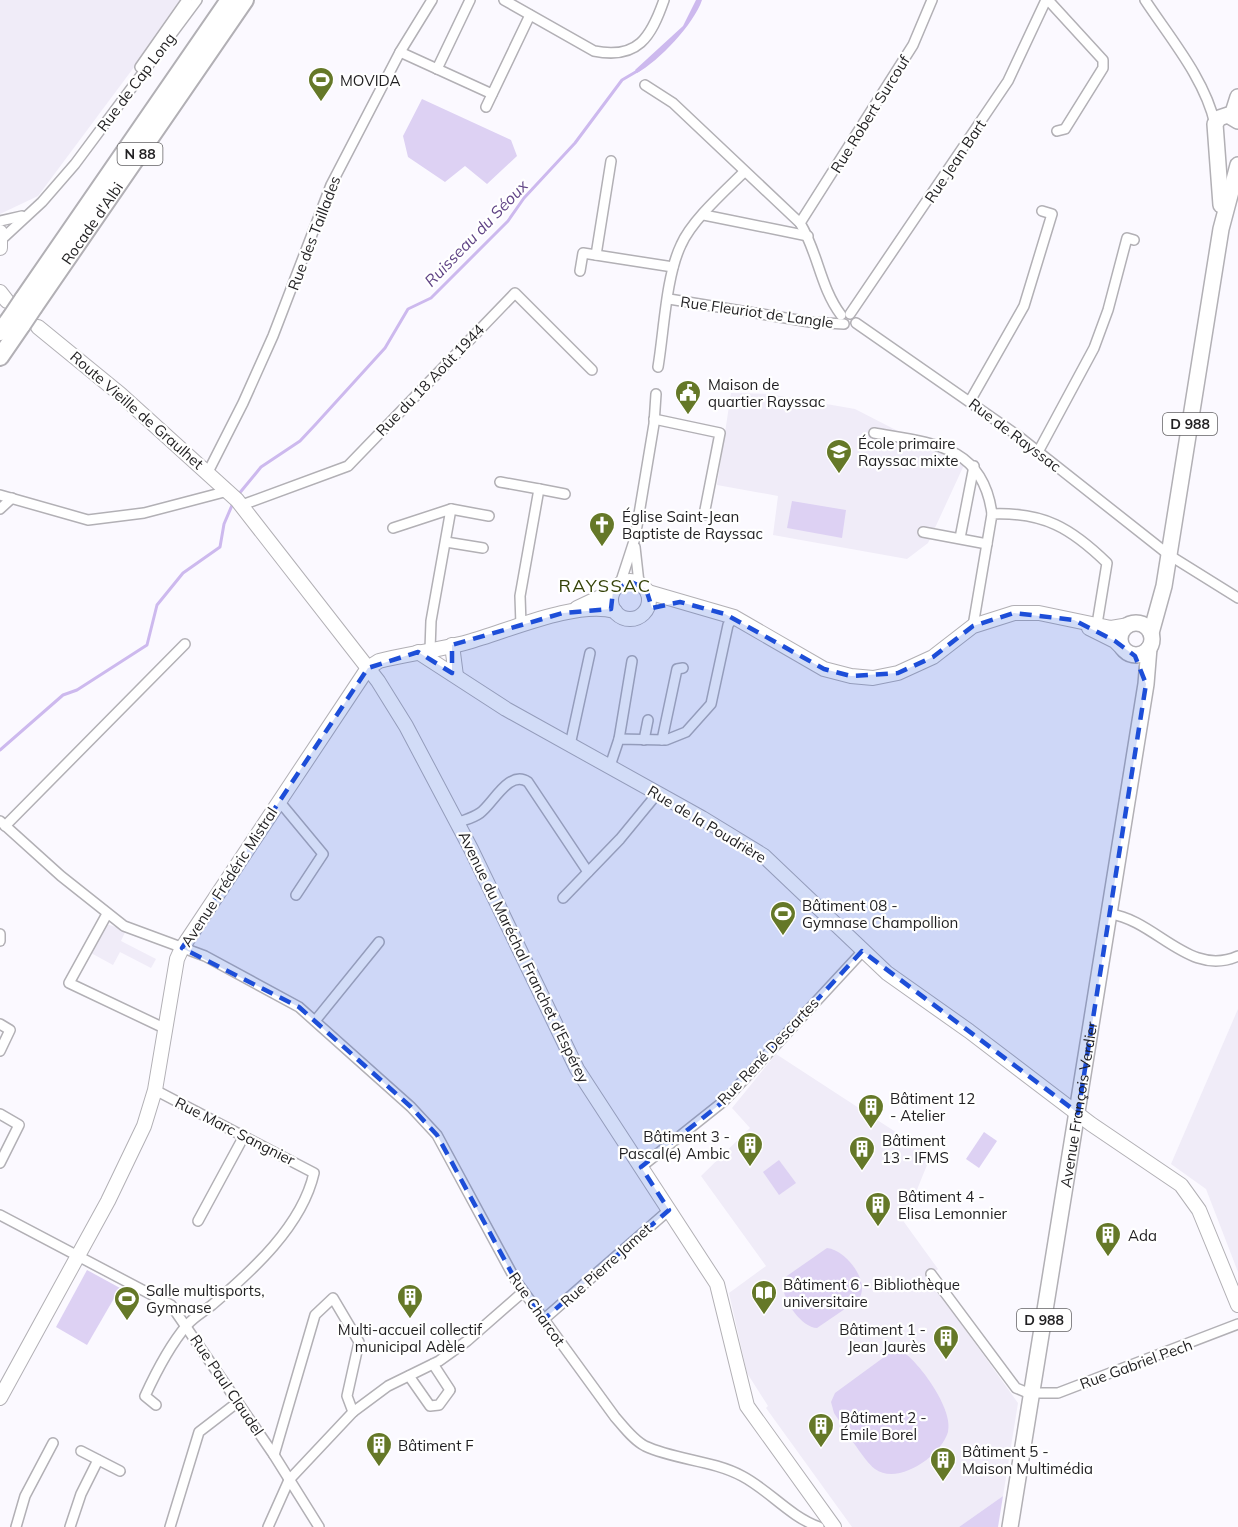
<svg xmlns="http://www.w3.org/2000/svg" width="1238" height="1527" viewBox="0 0 1238 1527" font-family="Mulish,sans-serif">
<style>
.built{fill:#f0ecf8}
.green{fill:#ddd1f3}
.water{fill:#cdb9ee}
.lines{fill:none;stroke-linecap:round;stroke-linejoin:round}
.stream{stroke:#cdb9ee;stroke-width:3}
.street-casing{stroke:#b2b0b5;stroke-width:12}
.secondary-casing{stroke:#b2b0b5;stroke-width:16}
.primary-casing{stroke:#b2b0b5;stroke-width:18}
.highway-casing{stroke:#b2b0b5;stroke-width:20}
.street{stroke:#fff;stroke-width:9}
.secondary{stroke:#fff;stroke-width:14}
.primary{stroke:#fff;stroke-width:15}
.highway{stroke:#fff;stroke-width:16}
.highway-bridge-casing{stroke:#b2b0b5;stroke-width:20;stroke-linecap:butt}
.highway-bridge{stroke:#fff;stroke-width:16}
.marked{fill:#1d4ed8;fill-opacity:0.2;stroke:#1d4ed8;stroke-width:4.5;stroke-dasharray:12 8;stroke-linejoin:round}
.labels{text-anchor:middle;dominant-baseline:central;stroke-width:4.5;stroke-linejoin:round;paint-order:stroke}
.shield{fill:#fff;stroke:#636264;stroke-width:1.5}
.shield-label{font-size:14px;font-weight:bold;fill:#201f21}
.poi-label{font-size:15px;fill:#201f21;stroke:#fff;text-anchor:start}
.street-label{font-size:15px;fill:#201f21;stroke:#fff}
.water-label{font-size:16px;font-style:italic;fill:#604485;stroke:#fff}
.quarter-label{font-size:18px;letter-spacing:1.5px;fill:#364309;stroke:#fff}
</style>
<rect width="100%" height="100%" fill="#fbf9ff"/>
<g class="built">
<path d="M0 0H184L38 196 0 214Z"/>
<path d="M731 393 769 394 855 409 964 465 928 543 907 559 773 535 778 496 717 485Z"/>
<path d="M106 924 126 930 121 941 156 959 151 968 120 952 113 965 91 953Z"/>
<path d="M1238 1009V1272L1206 1189 1171 1164Z"/>
<path d="M776 1054 931 1155 904 1222 938 1269 928 1278 1018 1403 1003 1496 959 1527H852L766 1408 768 1406 747 1373 729 1293 766 1266 701 1176 750 1128 732 1108Z"/>
</g>
<g class="green">
<path d="M422 99 511 140 517 156 487 184 465 166 445 182 408 157 403 136Z"/>
<path d="M792 501 846 510 842 538 787 528Z"/>
<path d="M984 1132 997 1141 979 1168 966 1159Z"/>
<path d="M779 1160 796 1183 779 1195 763 1172Z"/>
<path d="M827 1248C846 1250 872 1283 858 1300L817 1328C800 1327 778 1295 784 1278Z"/>
<path d="M87 1270 120 1288 87 1345 56 1327Z"/>
<path d="M902 1351C920 1363 954 1410 948 1432 941 1456 898 1486 875 1469 864 1461 843 1426 834 1413L831 1402 835 1393 891 1352Z"/>
<path d="M1003 1496 998 1527H959Z"/>
</g>
<path class="water" d="M696 0H702C694 24 659 61 637 73L635 70 683 26Z"/>
<g class="lines">
<g class="stream">
<path d="M238 495 261 467 300 441 315 425 385 348 408 309 431 298 508 221 524 198 575 143 622 80 639 70"/>
<path d="M0 750 63 695 77 690 147 645 157 605 183 573 220 547 224 524 233 503"/>
</g>
<defs>
<g id="street">
<path d="M504 0 594 51C638 60 651 37 664 0"/>
<path d="M1048 0 1103 60V68L1065 129 1057 131"/>
<path d="M1145 0C1170 38 1205 79 1215 124"/>
<path d="M400 52 492 94"/>
<path d="M140 67 187 0"/>
<path d="M437 69 470 0"/>
<path d="M645 85 673 103 800 223C818 252 820 287 841 315"/>
<path d="M486 107 530 15"/>
<path d="M704 215 808 236"/>
<path d="M0 221 22 216"/>
<path d="M800 223 913 45 932 0"/>
<path d="M2 239 42 202 75 164 197 0"/>
<path d="M596 255 611 161"/>
<path d="M580 271 583 253 673 267"/>
<path d="M669 299 810 322 844 324"/>
<path d="M850 314 1008 81 1046 0"/>
<path d="M856 323 1017 435 1169 555 1238 598"/>
<path d="M658 367C664 331 666 276 681 245 692 220 725 191 744 172"/>
<path d="M970 401 1024 306 1052 214 1042 211"/>
<path d="M654 419 720 433 704 515"/>
<path d="M874 433C932 443 983 445 992 514"/>
<path d="M1038 452 1094 348 1108 310 1127 238 1134 240"/>
<path d="M208 472 243 403 273 336 331 185 400 52 432 0"/>
<path d="M500 482 539 489 520 596 521 625"/>
<path d="M539 489 565 494"/>
<path d="M0 495 88 520 144 513 228 491"/>
<path d="M242 505 348 466 515 293 592 370"/>
<path d="M0 509 12 498"/>
<path d="M451 509 489 516"/>
<path d="M393 528 451 509 431 621 430 650"/>
<path d="M923 532 987 544"/>
<path d="M960 538 974 466"/>
<path d="M446 542 483 548"/>
<path d="M635 547 639 583"/>
<path d="M620 584 635 538 654 424 656 394"/>
<path d="M973 626 992 514C1044 512 1071 528 1107 563L1097 624"/>
<path d="M619 739 632 661"/>
<path d="M644 740 648 720"/>
<path d="M662 740 677 669 683 668"/>
<path d="M570 745 590 653"/>
<path d="M610 766 619 739 666 740 686 732 711 704 728 625 734 617"/>
<path d="M279 801 323 854 296 895"/>
<path d="M0 821 61 876 124 926 205 956 299 1007 411 1107 437 1135 516 1281 615 1417C623 1426 633 1440 645 1446 675 1460 712 1460 742 1476 769 1490 789 1516 819 1527"/>
<path d="M457 823C464 820 473 818 480 813 493 804 509 769 528 782L588 872"/>
<path d="M5 826 185 644"/>
<path d="M563 898 620 839 657 794"/>
<path d="M107 914 69 983 166 1029"/>
<path d="M1110 914C1156 920 1189 978 1238 956"/>
<path d="M0 934V941"/>
<path d="M315 1021 379 942"/>
<path d="M0 1024 10 1030 0 1051"/>
<path d="M155 1090 314 1173C302 1226 252 1271 212 1305 203 1312 194 1317 187 1325 170 1345 156 1372 145 1396L156 1405"/>
<path d="M0 1114 19 1125 0 1163"/>
<path d="M641 1167 724 1101 862 952"/>
<path d="M0 1215 171 1305 274 1455 319 1527"/>
<path d="M198 1221 244 1136"/>
<path d="M931 1274 1016 1388 1028 1393H1058L1238 1324"/>
<path d="M543 1320 669 1210"/>
<path d="M409 1376 430 1406 439 1405 450 1390 433 1364"/>
<path d="M81 1451 120 1471"/>
<path d="M274 1455 315 1315 333 1298 359 1342 347 1396 353 1412"/>
<path d="M16 1527 25 1496 53 1443"/>
<path d="M70 1527 81 1494 98 1460"/>
<path d="M170 1527 199 1432 238 1402"/>
<path d="M268 1527 289 1480 353 1412 388 1386 439 1361 467 1341 523 1292"/>
</g>
<g id="secondary">
<path d="M0 232V248"/>
<path d="M0 292 7 301"/>
<path d="M38 327 120 394 237 500 378 681 406 726 471 849 577 1069 717 1284 747 1406 834 1527"/>
<circle cx="630" cy="600" r="19"/>
<path d="M648 592 734 617 824 669 851 676 873 678 898 673 933 657 973 626 1014 613H1039L1111 628 1129 625"/>
<path d="M577 608 613 591"/>
<path d="M1089 628 1115 641 1123 649"/>
<path d="M452 645 456 676"/>
<path d="M418 652 506 709 702 818 764 856 887 973 969 1031 1091 1124 1181 1185 1199 1210 1238 1305"/>
<path d="M0 1398 108 1201 144 1126 155 1090 177 959 182 948 368 668 379 661C408 654 439 650 468 642 508 631 576 600 615 611"/>
</g>
<g id="primary">
<path d="M1232 116 1238 97"/>
<path d="M1221 205 1215 124 1219 118 1228 115 1238 121"/>
<circle cx="1136" cy="639" r="16"/>
<path d="M1151 633 1164 586 1221 229 1238 165"/>
<path id="s1" d="M1010 1527 1146 684 1149 648"/>
</g>
<g id="highway">
<path d="M23 299 229 0"/>
<path id="s2" d="M34 307 245 0"/>
<path d="M0 332 11 317"/>
<path d="M0 357 22 325"/>
</g>
</defs>
<use href="#street" class="street-casing"/>
<use href="#secondary" class="secondary-casing"/>
<use href="#primary" class="primary-casing"/>
<use href="#highway" class="highway-casing"/>
<use href="#street" class="street"/>
<use href="#secondary" class="secondary"/>
<use href="#primary" class="primary"/>
<use href="#highway" class="highway"/>
<defs>
<g id="highway-bridge">
<path d="M11 317 23 299"/>
<path d="M22 325 34 307"/>
</g>
</defs>
<use href="#highway-bridge" class="highway-bridge-casing"/>
<use href="#highway-bridge" class="highway-bridge"/>
</g>
<path class="marked" d="M629 581 646 589 652 608 680 602 725 614 824 669 851 676 898 673 933 657 973 626 1014 613 1074 620 1115 641 1135 656 1146 684 1078 1113 862 951 724 1101 641 1167 669 1210 543 1320 516 1281 437 1135 411 1107 299 1007 182 948 368 668 418 652 452 673V645L563 613 611 609 613 591Z"/>
<defs>
<symbol id="stadium-pin" viewBox="-11 -11 22 30"><path d="M0 17L-7.5 6A9.5 9.5 0 1 1 7.5 6Z" fill="#657828" stroke="#fff"/><path d="M0-5a6.5 5 0 1 0 0 10a6.5 5 0 1 0 0-10ZM-3.5-1.8h7v3.6h-7Z" fill="#fff"/></symbol>
<symbol id="civic-pin" viewBox="-11 -11 22 30"><path d="M0 17L-7.5 6A9.5 9.5 0 1 1 7.5 6Z" fill="#657828" stroke="#fff"/><path d="M-.6-6.5H3V-4.5H.6V-3L4-1V1h2V6H-6V1h2V-1L-.6-3ZM-1.2 2.5V6h2.4V2.5Z" fill="#fff"/></symbol>
<symbol id="school-pin" viewBox="-11 -11 22 30"><path d="M0 17L-7.5 6A9.5 9.5 0 1 1 7.5 6Z" fill="#657828" stroke="#fff"/><path d="M0-5L7-2L0 1L-7-2ZM-4 1L0 2.5L4 1V4Q0 6-4 4Z" fill="#fff"/></symbol>
<symbol id="church-pin" viewBox="-11 -11 22 30"><path d="M0 17L-7.5 6A9.5 9.5 0 1 1 7.5 6Z" fill="#657828" stroke="#fff"/><path d="M-1.2-6h2.4v3.5h3.3v2.4h-3.3V6h-2.4V-.1h-3.3v-2.4h3.3Z" fill="#fff"/></symbol>
<symbol id="building-pin" viewBox="-11 -11 22 30"><path d="M0 17L-7.5 6A9.5 9.5 0 1 1 7.5 6Z" fill="#657828" stroke="#fff"/><path d="M-4-6H4V6H1V3H-1V6H-4ZM-2.5-4.3h1.7v1.8h-1.7ZM.8-4.3h1.7v1.8H.8ZM-2.5-1h1.7V.8h-1.7ZM.8-1h1.7V.8H.8Z" fill="#fff"/></symbol>
<symbol id="library-pin" viewBox="-11 -11 22 30"><path d="M0 17L-7.5 6A9.5 9.5 0 1 1 7.5 6Z" fill="#657828" stroke="#fff"/><path d="M-6-4Q-3-5.5-.7-3.5V5Q-3 3-6 4ZM6-4Q3-5.5 .7-3.5V5Q3 3 6 4Z" fill="#fff"/></symbol>
</defs>
<g fill-rule="evenodd">
<use href="#stadium-pin" x="306" y="65" width="30" height="40"/>
<use href="#civic-pin" x="673" y="378" width="30" height="40"/>
<use href="#school-pin" x="824" y="437" width="30" height="40"/>
<use href="#church-pin" x="587" y="510" width="30" height="40"/>
<use href="#stadium-pin" x="768" y="899" width="30" height="40"/>
<use href="#building-pin" x="856" y="1092" width="30" height="40"/>
<use href="#building-pin" x="735" y="1130" width="30" height="40"/>
<use href="#building-pin" x="847" y="1134" width="30" height="40"/>
<use href="#building-pin" x="863" y="1190" width="30" height="40"/>
<use href="#building-pin" x="1093" y="1220" width="30" height="40"/>
<use href="#library-pin" x="749" y="1278" width="30" height="40"/>
<use href="#building-pin" x="395" y="1282" width="30" height="40"/>
<use href="#stadium-pin" x="112" y="1284" width="30" height="40"/>
<use href="#building-pin" x="931" y="1323" width="30" height="40"/>
<use href="#building-pin" x="806" y="1411" width="30" height="40"/>
<use href="#building-pin" x="364" y="1430" width="30" height="40"/>
<use href="#building-pin" x="928" y="1445" width="30" height="40"/>
</g>
<g class="labels">
<g class="shield">
<rect x="117.5" y="143" width="45" height="22" rx="4.5"/>
<rect x="1163" y="413" width="54" height="22" rx="4.5"/>
<rect x="1017" y="1309" width="54" height="22" rx="4.5"/>
</g>
<g class="shield-label">
<text x="140" y="154">N 88</text>
<text x="1190" y="424">D 988</text>
<text x="1044" y="1320">D 988</text>
</g>
<g class="poi-label">
<text x="340" y="80">MOVIDA</text>
<text x="708" y="384">Maison de<tspan x="708" dy="17">quartier Rayssac</tspan></text>
<text x="858" y="443">École primaire<tspan x="858" dy="17">Rayssac mixte</tspan></text>
<text x="622" y="516">Église Saint-Jean<tspan x="622" dy="17">Baptiste de Rayssac</tspan></text>
<text x="802" y="905">Bâtiment 08 -<tspan x="802" dy="17">Gymnase Champollion</tspan></text>
<text x="890" y="1098">Bâtiment 12<tspan x="890" dy="17">- Atelier</tspan></text>
<text x="730" y="1136" text-anchor="end">Bâtiment 3 -<tspan x="730" dy="17">Pascal(e) Ambic</tspan></text>
<text x="882" y="1140">Bâtiment<tspan x="882" dy="17">13 - IFMS</tspan></text>
<text x="898" y="1196">Bâtiment 4 -<tspan x="898" dy="17">Elisa Lemonnier</tspan></text>
<text x="1128" y="1235">Ada</text>
<text x="783" y="1284">Bâtiment 6 - Bibliothèque<tspan x="783" dy="17">universitaire</tspan></text>
<text x="146" y="1290">Salle multisports,<tspan x="146" dy="17">Gymnase</tspan></text>
<text x="410" y="1329" text-anchor="middle">Multi-accueil collectif<tspan x="410" dy="17">municipal Adèle</tspan></text>
<text x="926" y="1329" text-anchor="end">Bâtiment 1 -<tspan x="926" dy="17">Jean Jaurès</tspan></text>
<text x="840" y="1417">Bâtiment 2 -<tspan x="840" dy="17">Émile Borel</tspan></text>
<text x="398" y="1445">Bâtiment F</text>
<text x="962" y="1451">Bâtiment 5 -<tspan x="962" dy="17">Maison Multimédia</tspan></text>
</g>
<g class="street-label">
<text transform="translate(136 82) rotate(-53)">Rue de Cap Long</text>
<text transform="translate(870 114) rotate(-58)">Rue Robert Surcouf</text>
<text transform="translate(955 161) rotate(-56)">Rue Jean Bart</text>
<text stroke="none"><textPath href="#s2" startOffset="102">Rocade d'Albi</textPath></text>
<text transform="translate(314 233) rotate(-69)">Rue des Taillades</text>
<text transform="translate(757 312) rotate(8)">Rue Fleuriot de Langle</text>
<text transform="translate(430 380) rotate(-46)">Rue du 18 Août 1944</text>
<text transform="translate(137 410) rotate(41)">Route Vieille de Graulhet</text>
<text transform="translate(1015 435) rotate(37)">Rue de Rayssac</text>
<text transform="translate(707 824) rotate(31)">Rue de la Poudrière</text>
<text transform="translate(229 877) rotate(-57)">Avenue Frédéric Mistral</text>
<text transform="translate(524 957) rotate(64)">Avenue du Maréchal Franchet d'Espérey</text>
<text transform="translate(768 1051) rotate(-47)">Rue René Descartes</text>
<text stroke="none"><textPath href="#s1" startOffset="428">Avenue François Verdier</textPath></text>
<text transform="translate(235 1131) rotate(27)">Rue Marc Sangnier</text>
<text transform="translate(606 1265) rotate(-42)">Rue Pierre Jamet</text>
<text transform="translate(537 1309) rotate(55)">Rue Charcot</text>
<text transform="translate(1136 1364) rotate(-20)">Rue Gabriel Pech</text>
<text transform="translate(227 1385) rotate(56)">Rue Paul Claudel</text>
</g>
<g class="water-label">
<text transform="translate(476 233) rotate(-46)">Ruisseau du Séoux</text>
</g>
<g class="quarter-label">
<text x="605" y="585">RAYSSAC</text>
</g>
</g>
</svg>
